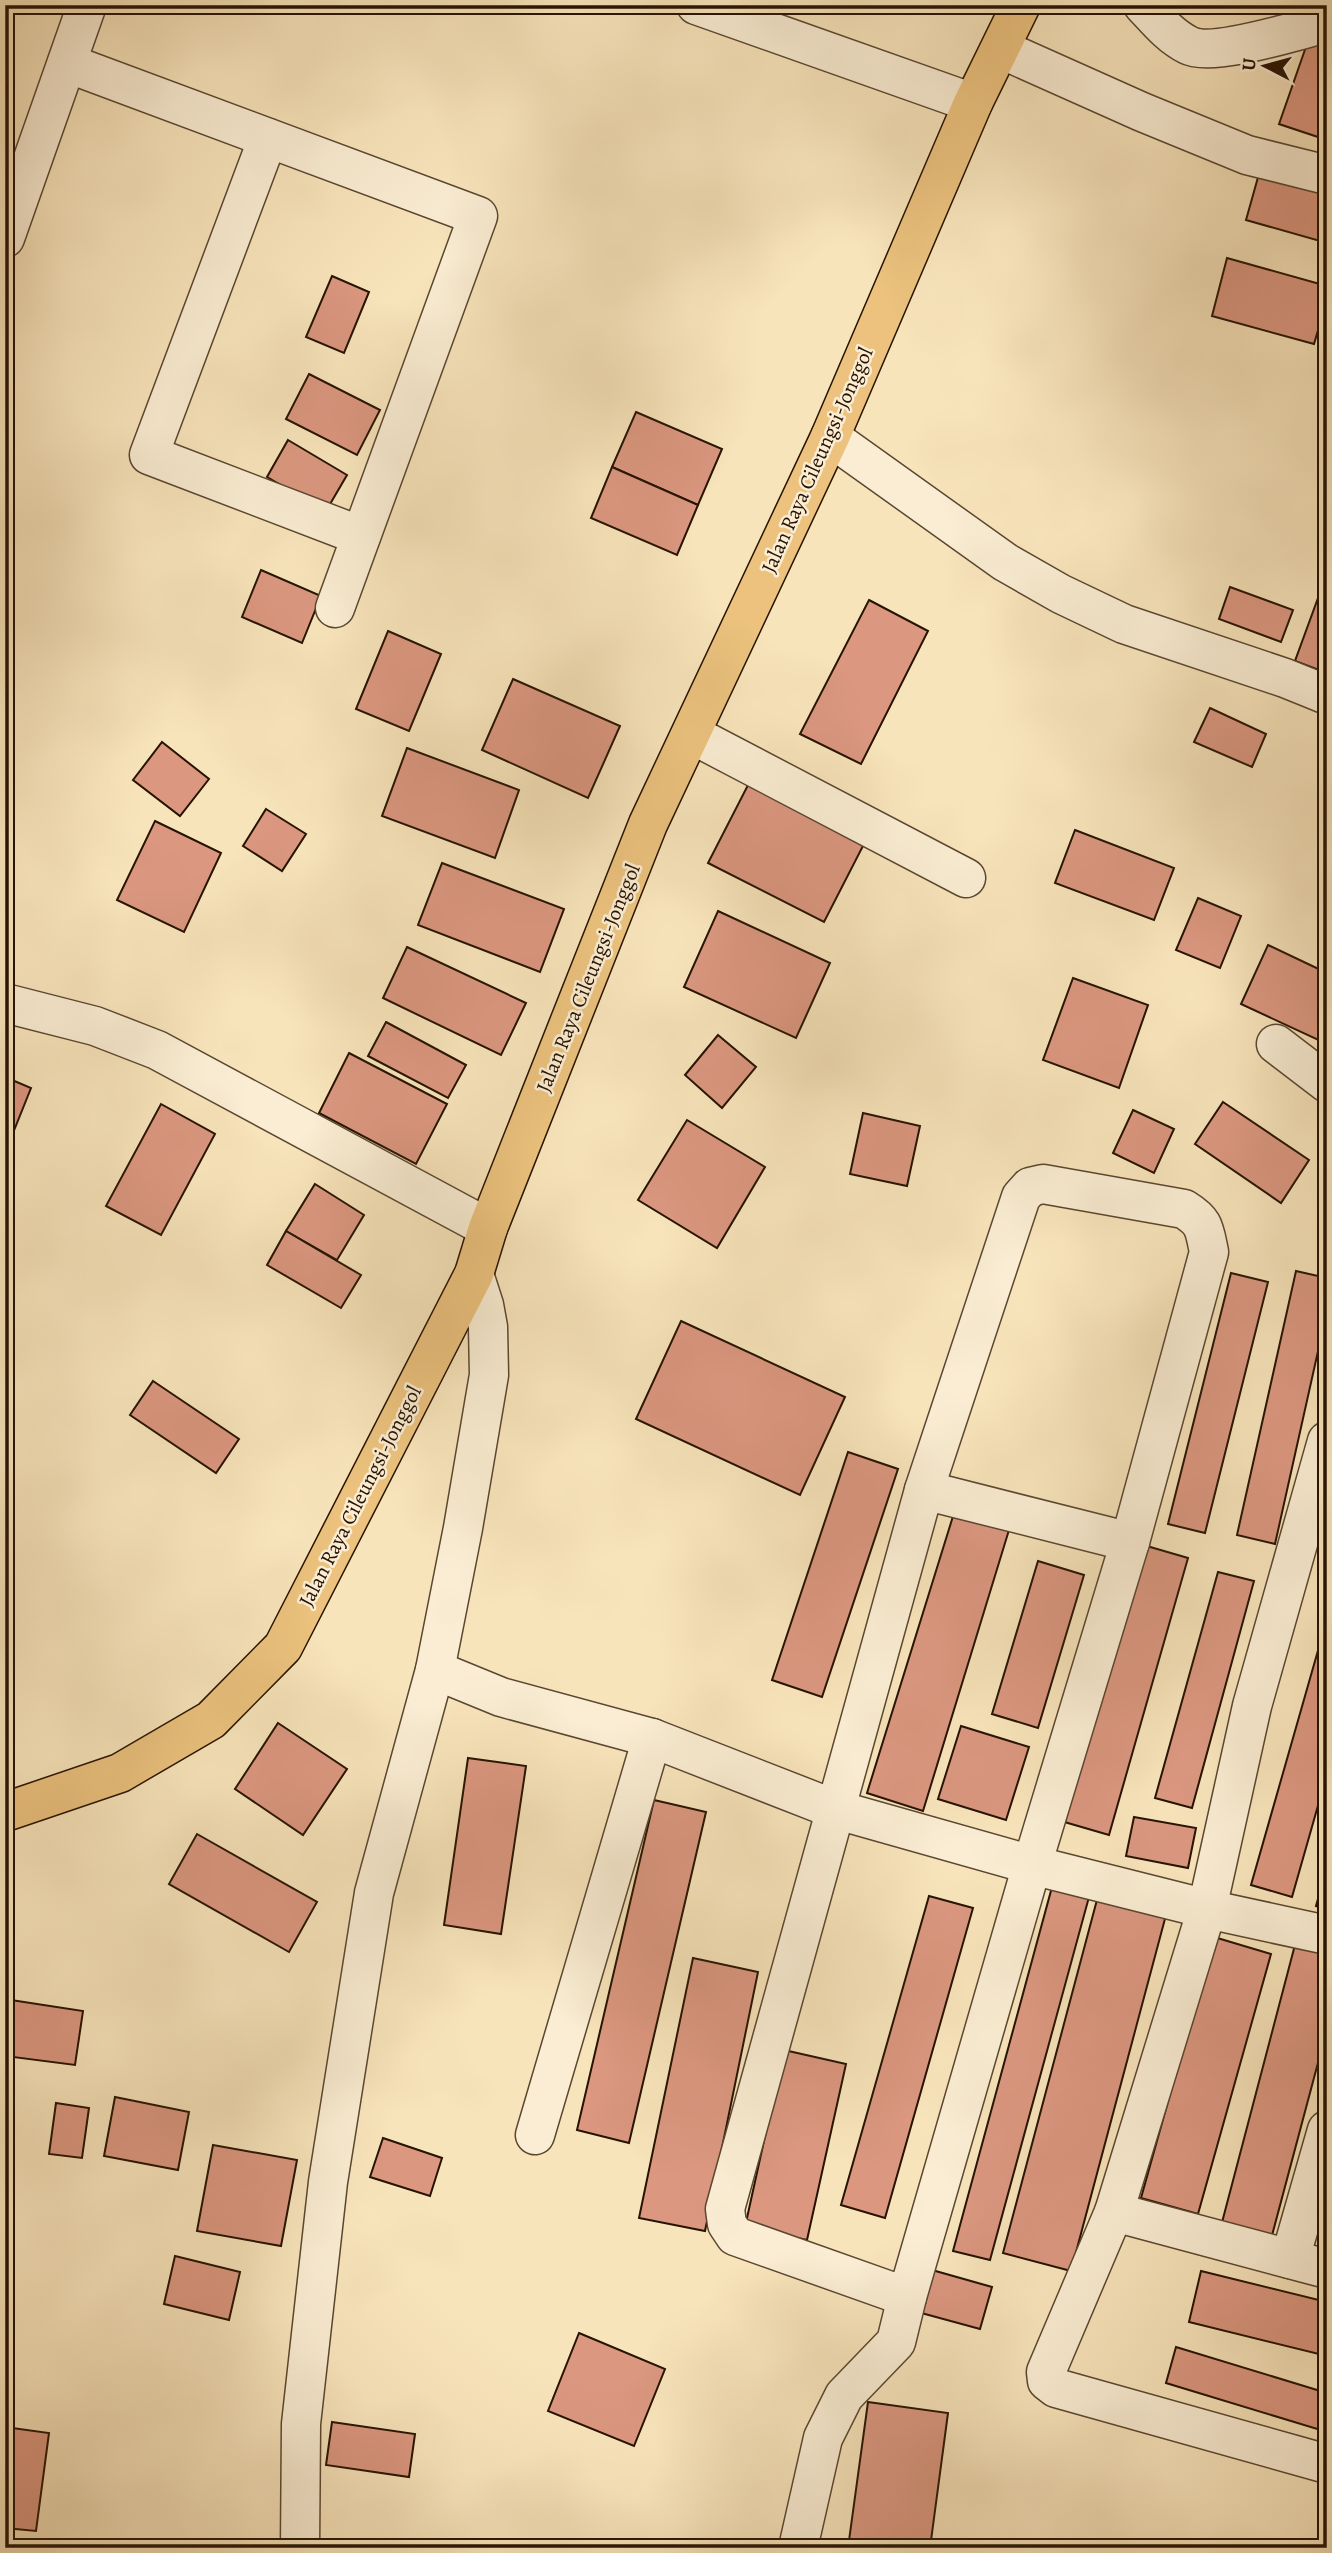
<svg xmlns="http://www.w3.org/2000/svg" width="1332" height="2553" viewBox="0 0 1332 2553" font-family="Alegreya,serif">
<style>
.building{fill:#db9780;stroke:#261302;stroke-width:2}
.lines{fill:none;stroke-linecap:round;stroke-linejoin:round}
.minor-casing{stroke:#5a4730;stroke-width:41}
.major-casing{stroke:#261302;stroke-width:41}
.minor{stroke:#faedd3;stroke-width:38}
.major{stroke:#ecc27e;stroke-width:38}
.labels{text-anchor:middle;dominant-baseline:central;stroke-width:5;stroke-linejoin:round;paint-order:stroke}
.street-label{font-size:21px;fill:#261302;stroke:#faedd3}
</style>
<rect width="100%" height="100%" fill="#f8e4bb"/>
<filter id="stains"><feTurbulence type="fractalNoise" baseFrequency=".00286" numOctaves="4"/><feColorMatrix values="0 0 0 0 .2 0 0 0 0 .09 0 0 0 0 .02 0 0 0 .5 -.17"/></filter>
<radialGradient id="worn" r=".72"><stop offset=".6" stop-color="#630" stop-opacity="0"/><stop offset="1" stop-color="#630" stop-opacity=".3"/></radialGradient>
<g class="building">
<path d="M1308 41 1327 48V140L1279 124Z"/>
<path d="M1262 163 1327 182V243L1246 220Z"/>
<path d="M1227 258 1327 286V300L1314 344 1212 316Z"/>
<path d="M332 276 369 292 344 353 306 337Z"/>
<path d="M309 374 380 410 357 455 286 419Z"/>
<path d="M636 412 722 449 698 505 612 467Z"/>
<path d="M288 440 347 475 326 511 267 477Z"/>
<path d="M612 467 698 505 677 555 591 518Z"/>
<path d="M261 570 321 596 302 643 242 617Z"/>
<path d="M1230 587 1293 610 1281 642 1219 619Z"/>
<path d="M1318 598 1327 602V673L1295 661Z"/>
<path d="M869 600 928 631 861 764 800 734Z"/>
<path d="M388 631 441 654 409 731 356 709Z"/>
<path d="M513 679 620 726 588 798 482 750Z"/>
<path d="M1210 708 1266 734 1252 767 1194 742Z"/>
<path d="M162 742 209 779 180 816 133 780Z"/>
<path d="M407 748 519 790 495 858 382 816Z"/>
<path d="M748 785 864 844 824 922 708 863Z"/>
<path d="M266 809 306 834 282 871 243 846Z"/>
<path d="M155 821 221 853 184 932 117 900Z"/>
<path d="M1075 830 1174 868 1154 920 1055 883Z"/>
<path d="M442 863 564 909 540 972 418 925Z"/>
<path d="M1198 898 1241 916 1220 968 1176 950Z"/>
<path d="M718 911 830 963 796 1038 684 987Z"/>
<path d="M1268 945 1327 973V1044L1241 1004Z"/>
<path d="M407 947 526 1003 501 1055 383 998Z"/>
<path d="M1073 978 1148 1005 1119 1088 1043 1060Z"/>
<path d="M386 1022 466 1065 448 1098 368 1056Z"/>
<path d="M718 1035 756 1067 722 1108 685 1075Z"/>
<path d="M349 1053 447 1104 416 1164 319 1113Z"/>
<path d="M5 1077 31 1088 5 1153Z"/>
<path d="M1223 1102 1309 1160 1281 1203 1195 1144Z"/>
<path d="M161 1104 215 1134 161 1235 106 1206Z"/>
<path d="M1133 1110 1174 1129 1154 1173 1113 1153Z"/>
<path d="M863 1113 920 1126 907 1186 850 1174Z"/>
<path d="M687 1120 765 1167 717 1248 638 1200Z"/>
<path d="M315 1184 364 1215 337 1260 286 1231Z"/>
<path d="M286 1231 361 1275 341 1308 267 1265Z"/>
<path d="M1296 1271 1327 1278V1311L1275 1544 1237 1535Z"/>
<path d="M1231 1273 1268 1282 1205 1533 1168 1524Z"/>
<path d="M681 1321 845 1397 800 1495 636 1419Z"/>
<path d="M153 1381 239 1439 216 1473 130 1415Z"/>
<path d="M848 1452 898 1469 822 1697 772 1680Z"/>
<path d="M954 1513 1009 1530 923 1811 867 1793Z"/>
<path d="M1140 1544 1188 1558 1109 1835 1061 1821Z"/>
<path d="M1038 1561 1084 1575 1038 1728 992 1714Z"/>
<path d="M1218 1572 1254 1581 1192 1808 1155 1798Z"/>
<path d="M1327 1619V1774L1292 1897 1251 1885Z"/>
<path d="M278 1723 347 1769 303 1835 235 1789Z"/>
<path d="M961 1726 1029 1747 1006 1820 938 1799Z"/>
<path d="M468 1758 526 1766 501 1934 444 1925Z"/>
<path d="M654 1800 706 1812 629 2143 577 2130Z"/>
<path d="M1134 1817 1196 1828 1188 1868 1126 1856Z"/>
<path d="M197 1834 317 1902 289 1952 169 1884Z"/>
<path d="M1327 1867V1909L1316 1906Z"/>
<path d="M1052 1887 1089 1897 990 2260 953 2251Z"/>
<path d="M929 1896 973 1908 885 2218 841 2205Z"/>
<path d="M1098 1896 1166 1915 1071 2271 1003 2253Z"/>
<path d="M1214 1937 1271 1954 1198 2214 1141 2198Z"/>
<path d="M1296 1941 1327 1949V2029L1270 2243 1220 2230Z"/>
<path d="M693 1958 758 1972 705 2231 639 2218Z"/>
<path d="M11 2000 83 2011 75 2065 5 2056Z"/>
<path d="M784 2050 846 2064 807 2240 745 2227Z"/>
<path d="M115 2097 189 2112 178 2170 104 2156Z"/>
<path d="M56 2103 89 2108 82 2158 49 2154Z"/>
<path d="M5 2108 12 2109 6 2160 5 2159Z"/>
<path d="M383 2138 442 2158 430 2196 370 2177Z"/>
<path d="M213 2145 297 2160 281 2246 197 2231Z"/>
<path d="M175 2256 240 2272 229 2320 164 2304Z"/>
<path d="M925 2268 992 2287 980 2329 914 2311Z"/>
<path d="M1201 2271 1327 2302V2356L1189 2322Z"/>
<path d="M579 2333 665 2369 634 2446 548 2411Z"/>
<path d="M1176 2347 1327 2393V2432L1166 2383Z"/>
<path d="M868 2402 948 2413 930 2548H848Z"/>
<path d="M332 2422 415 2434 409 2477 326 2465Z"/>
<path d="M5 2427 49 2433 36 2531 5 2528Z"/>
</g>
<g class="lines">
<defs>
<g id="minor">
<path d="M696 5 973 103"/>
<path d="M1143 5C1157 20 1170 36 1188 45 1212 58 1297 30 1327 23"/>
<path d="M1001 49 1142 112 1247 155 1327 175"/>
<path d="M67 63 478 216 335 608"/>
<path d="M268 138 149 455 361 536"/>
<path d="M5 238 87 5"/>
<path d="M830 437 1005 562 1061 594 1124 624 1285 678 1327 695"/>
<path d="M691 734 966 878"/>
<path d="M5 1003 95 1026 157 1050 488 1228"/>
<path d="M1276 1044 1327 1083"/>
<path d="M1327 1441 1252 1706 1207 1909 1114 2212 1327 2269"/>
<path d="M924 1490 1130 1542 1032 1865 907 2297 735 2236 727 2224 725 2209Z"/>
<path d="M924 1490 1021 1197 1030 1187 1043 1184 1184 1209C1205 1222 1204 1228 1209 1252L1130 1542"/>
<path d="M435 1670 501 1697 652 1738 834 1809 1032 1865 1207 1909 1327 1935"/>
<path d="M535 2135 652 1738"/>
<path d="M1114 2212 1046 2372 1047 2381 1056 2388 1327 2464"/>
<path d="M1290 2259 1327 2130"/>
<path d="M300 2548 301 2424 328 2182 374 1893 435 1670 463 1528 489 1375 488 1327 484 1305 474 1274"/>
<path d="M798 2548 823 2438 844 2396 896 2342 907 2297"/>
</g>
<path id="major" d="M5 1812 120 1773 211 1720 283 1647 474 1274 488 1228 648 824 830 437 973 103 1021 5"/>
</defs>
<use href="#minor" class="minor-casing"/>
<use href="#major" class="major-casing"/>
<use href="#minor" class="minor"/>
<use href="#major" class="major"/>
</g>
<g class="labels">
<g class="street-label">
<text transform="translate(817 460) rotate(-66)">Jalan Raya Cileungsi-Jonggol</text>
<text transform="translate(588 978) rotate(-68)">Jalan Raya Cileungsi-Jonggol</text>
<text transform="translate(360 1496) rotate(-63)">Jalan Raya Cileungsi-Jonggol</text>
</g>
</g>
<rect width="1332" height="2553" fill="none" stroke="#f8e4bb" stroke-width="28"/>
<rect x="7" y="7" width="1318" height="2539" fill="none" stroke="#261302" stroke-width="3.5"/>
<rect x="14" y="14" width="1304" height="2525" fill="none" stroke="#261302" stroke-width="2"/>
<g transform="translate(1265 66) rotate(276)" stroke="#faedd3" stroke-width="5" paint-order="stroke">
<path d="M0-5L12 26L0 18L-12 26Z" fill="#261302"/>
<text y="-10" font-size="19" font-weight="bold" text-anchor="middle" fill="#261302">U</text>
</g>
<rect width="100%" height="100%" filter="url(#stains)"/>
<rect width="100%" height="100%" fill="url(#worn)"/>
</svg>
